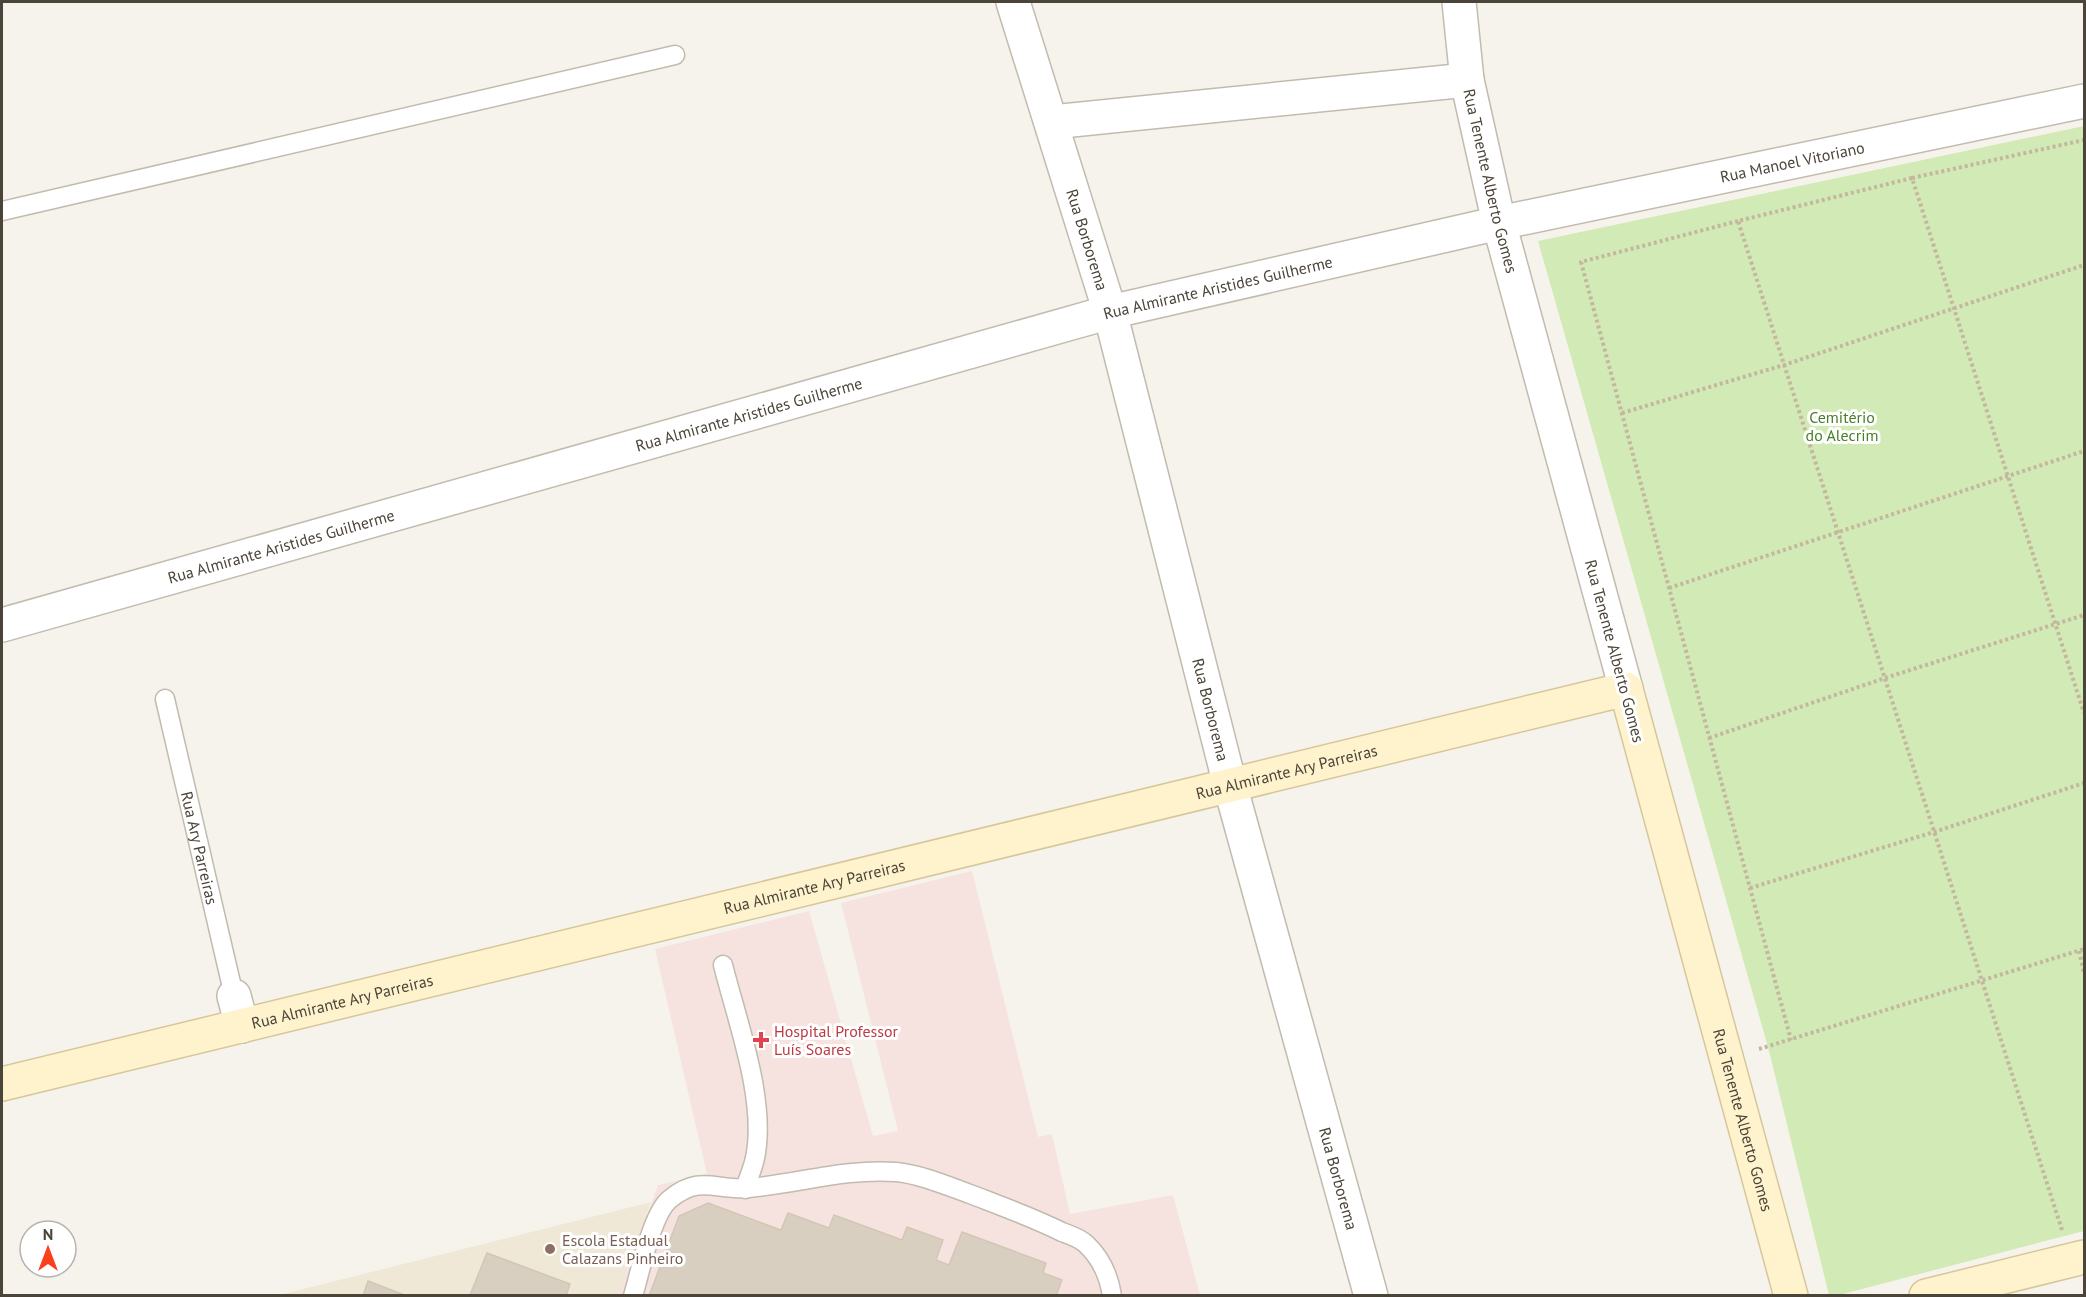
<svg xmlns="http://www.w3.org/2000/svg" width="2086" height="1297" viewBox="0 0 2086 1297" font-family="'PT Sans',sans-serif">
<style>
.education{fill:#efe8d6}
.medical{fill:#f6e3e0}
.green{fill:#d2eab5}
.building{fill:#d8cfc1;stroke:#d3c7b4;stroke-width:1.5}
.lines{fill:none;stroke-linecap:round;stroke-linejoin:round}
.service-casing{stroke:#c2bbae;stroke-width:21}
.minor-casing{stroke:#c2bbae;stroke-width:36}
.secondary-casing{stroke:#d6c79b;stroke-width:36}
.path{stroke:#c4b79f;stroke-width:4;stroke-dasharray:3 3;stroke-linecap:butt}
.service{stroke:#fff;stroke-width:18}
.minor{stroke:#fff;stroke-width:33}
.secondary{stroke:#fff3cd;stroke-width:33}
.health-dot{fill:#e0444e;stroke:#fff;stroke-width:2}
.education-dot{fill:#8d6e63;stroke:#fff;stroke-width:2}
.labels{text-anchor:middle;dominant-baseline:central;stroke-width:6;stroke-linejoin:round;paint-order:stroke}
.street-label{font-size:16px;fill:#4b4439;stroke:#fff}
.park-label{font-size:16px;fill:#4a7f2a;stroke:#fff}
.health-label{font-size:16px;fill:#be3a42;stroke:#fff;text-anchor:start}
.education-label{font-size:16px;fill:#785e54;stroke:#fff;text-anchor:start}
</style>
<rect width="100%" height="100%" fill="#f6f3ec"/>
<path class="education" d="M651 1202 619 1295H279Z"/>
<path class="medical" d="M972 871 1038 1137 1052 1134 1070 1214 1173 1195 1200 1295 618 1296 658 1185 707 1174 655 949 809 911 873 1136 898 1131 841 903Z"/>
<path class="green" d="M2084 126V1231L1839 1295H1829L1768 1047 1538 241Z"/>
<g class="building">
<path d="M708 1203 781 1230 788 1213 829 1228 834 1215 902 1240 907 1227 943 1240 936 1260 949 1265 962 1232 1046 1263 1043 1273 1062 1280 1056 1296H649L679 1216Z"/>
<path d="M487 1253 570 1284 566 1296 470 1295Z"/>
<path d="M368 1281 407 1296H363Z"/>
</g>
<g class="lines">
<defs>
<g id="service">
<path d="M2 211 675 55"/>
<path id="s1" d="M165 699 234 996"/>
<path d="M723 965C737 1021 767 1101 755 1158 753 1168 748 1179 745 1189"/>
<path d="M633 1296C640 1273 652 1213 670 1199 701 1174 716 1191 748 1188 797 1184 846 1168 896 1172 919 1174 948 1186 970 1194 1001 1206 1032 1217 1062 1232 1070 1235 1080 1238 1086 1244 1101 1258 1109 1276 1112 1296"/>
</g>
<g id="minor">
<path id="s2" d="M1013 2 1110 312 1230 785 1371 1296"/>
<path id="s3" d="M1459 2 1467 80 1499 223 1626 689"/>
<path d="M1052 122 1467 80"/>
<path id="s4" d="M2 625 1110 312 1499 223 2084 101"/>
<path d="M234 996 242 1026"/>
</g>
<g id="secondary">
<path id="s5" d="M2 1084 1626 689 1791 1296"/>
<path d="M1926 1296 2084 1257"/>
</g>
</defs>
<use href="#service" class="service-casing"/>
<use href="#minor" class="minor-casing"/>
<use href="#secondary" class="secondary-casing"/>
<g class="path">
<path d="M1912 178 2084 140"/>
<path d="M1738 221 1581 262 1791 1040"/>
<path d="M1622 413 1784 365 2084 265"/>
<path d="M1669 588 2084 451"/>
<path d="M1709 738 1885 678 2084 615"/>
<path d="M1750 888 1934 832 2084 783"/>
<path d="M2079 951 2084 973"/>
<path d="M1759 1049 2084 949"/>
<path d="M2062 1230 1738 221 1912 178 2084 713"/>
</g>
<use href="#service" class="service"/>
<use href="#minor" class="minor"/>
<use href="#secondary" class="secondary"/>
</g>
<path class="health-dot" d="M758 1031h6v6h6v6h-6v6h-6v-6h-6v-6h6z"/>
<circle class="education-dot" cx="550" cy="1249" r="6"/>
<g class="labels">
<g class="street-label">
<text stroke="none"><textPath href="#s4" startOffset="1850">Rua Manoel Vitoriano</textPath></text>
<text stroke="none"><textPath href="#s3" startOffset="182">Rua Tenente Alberto Gomes</textPath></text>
<text stroke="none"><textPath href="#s2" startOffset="249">Rua Borborema</textPath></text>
<text stroke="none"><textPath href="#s4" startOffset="1262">Rua Almirante Aristides Guilherme</textPath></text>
<text stroke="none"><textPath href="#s4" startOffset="776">Rua Almirante Aristides Guilherme</textPath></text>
<text stroke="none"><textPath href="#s4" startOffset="290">Rua Almirante Aristides Guilherme</textPath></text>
<text transform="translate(1615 651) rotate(75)">Rua Tenente Alberto Gomes</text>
<text stroke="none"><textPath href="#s2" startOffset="735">Rua Borborema</textPath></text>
<text stroke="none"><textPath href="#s5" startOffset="1322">Rua Almirante Ary Parreiras</textPath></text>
<text stroke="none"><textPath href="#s1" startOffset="153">Rua Ary Parreiras</textPath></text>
<text stroke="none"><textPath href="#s5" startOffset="836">Rua Almirante Ary Parreiras</textPath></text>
<text stroke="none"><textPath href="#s5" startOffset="350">Rua Almirante Ary Parreiras</textPath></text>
<text stroke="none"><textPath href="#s5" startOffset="2118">Rua Tenente Alberto Gomes</textPath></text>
<text stroke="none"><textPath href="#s2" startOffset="1221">Rua Borborema</textPath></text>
</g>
<g class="park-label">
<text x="1842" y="417">Cemitério<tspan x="1842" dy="18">do Alecrim</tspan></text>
</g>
<g class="health-label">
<text x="774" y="1031">Hospital Professor<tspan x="774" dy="18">Luís Soares</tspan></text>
</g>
<g class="education-label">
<text x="562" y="1240">Escola Estadual<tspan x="562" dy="18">Calazans Pinheiro</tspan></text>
</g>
</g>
<rect width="2086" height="1297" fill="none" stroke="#4b4439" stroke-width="6"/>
<g transform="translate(48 1249)"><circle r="28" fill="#ffffff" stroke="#b7b4b0" stroke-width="1.5"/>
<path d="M0-4.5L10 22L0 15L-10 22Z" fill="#fc3f1d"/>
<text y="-9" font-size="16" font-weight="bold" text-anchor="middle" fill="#4b4439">N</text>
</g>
</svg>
